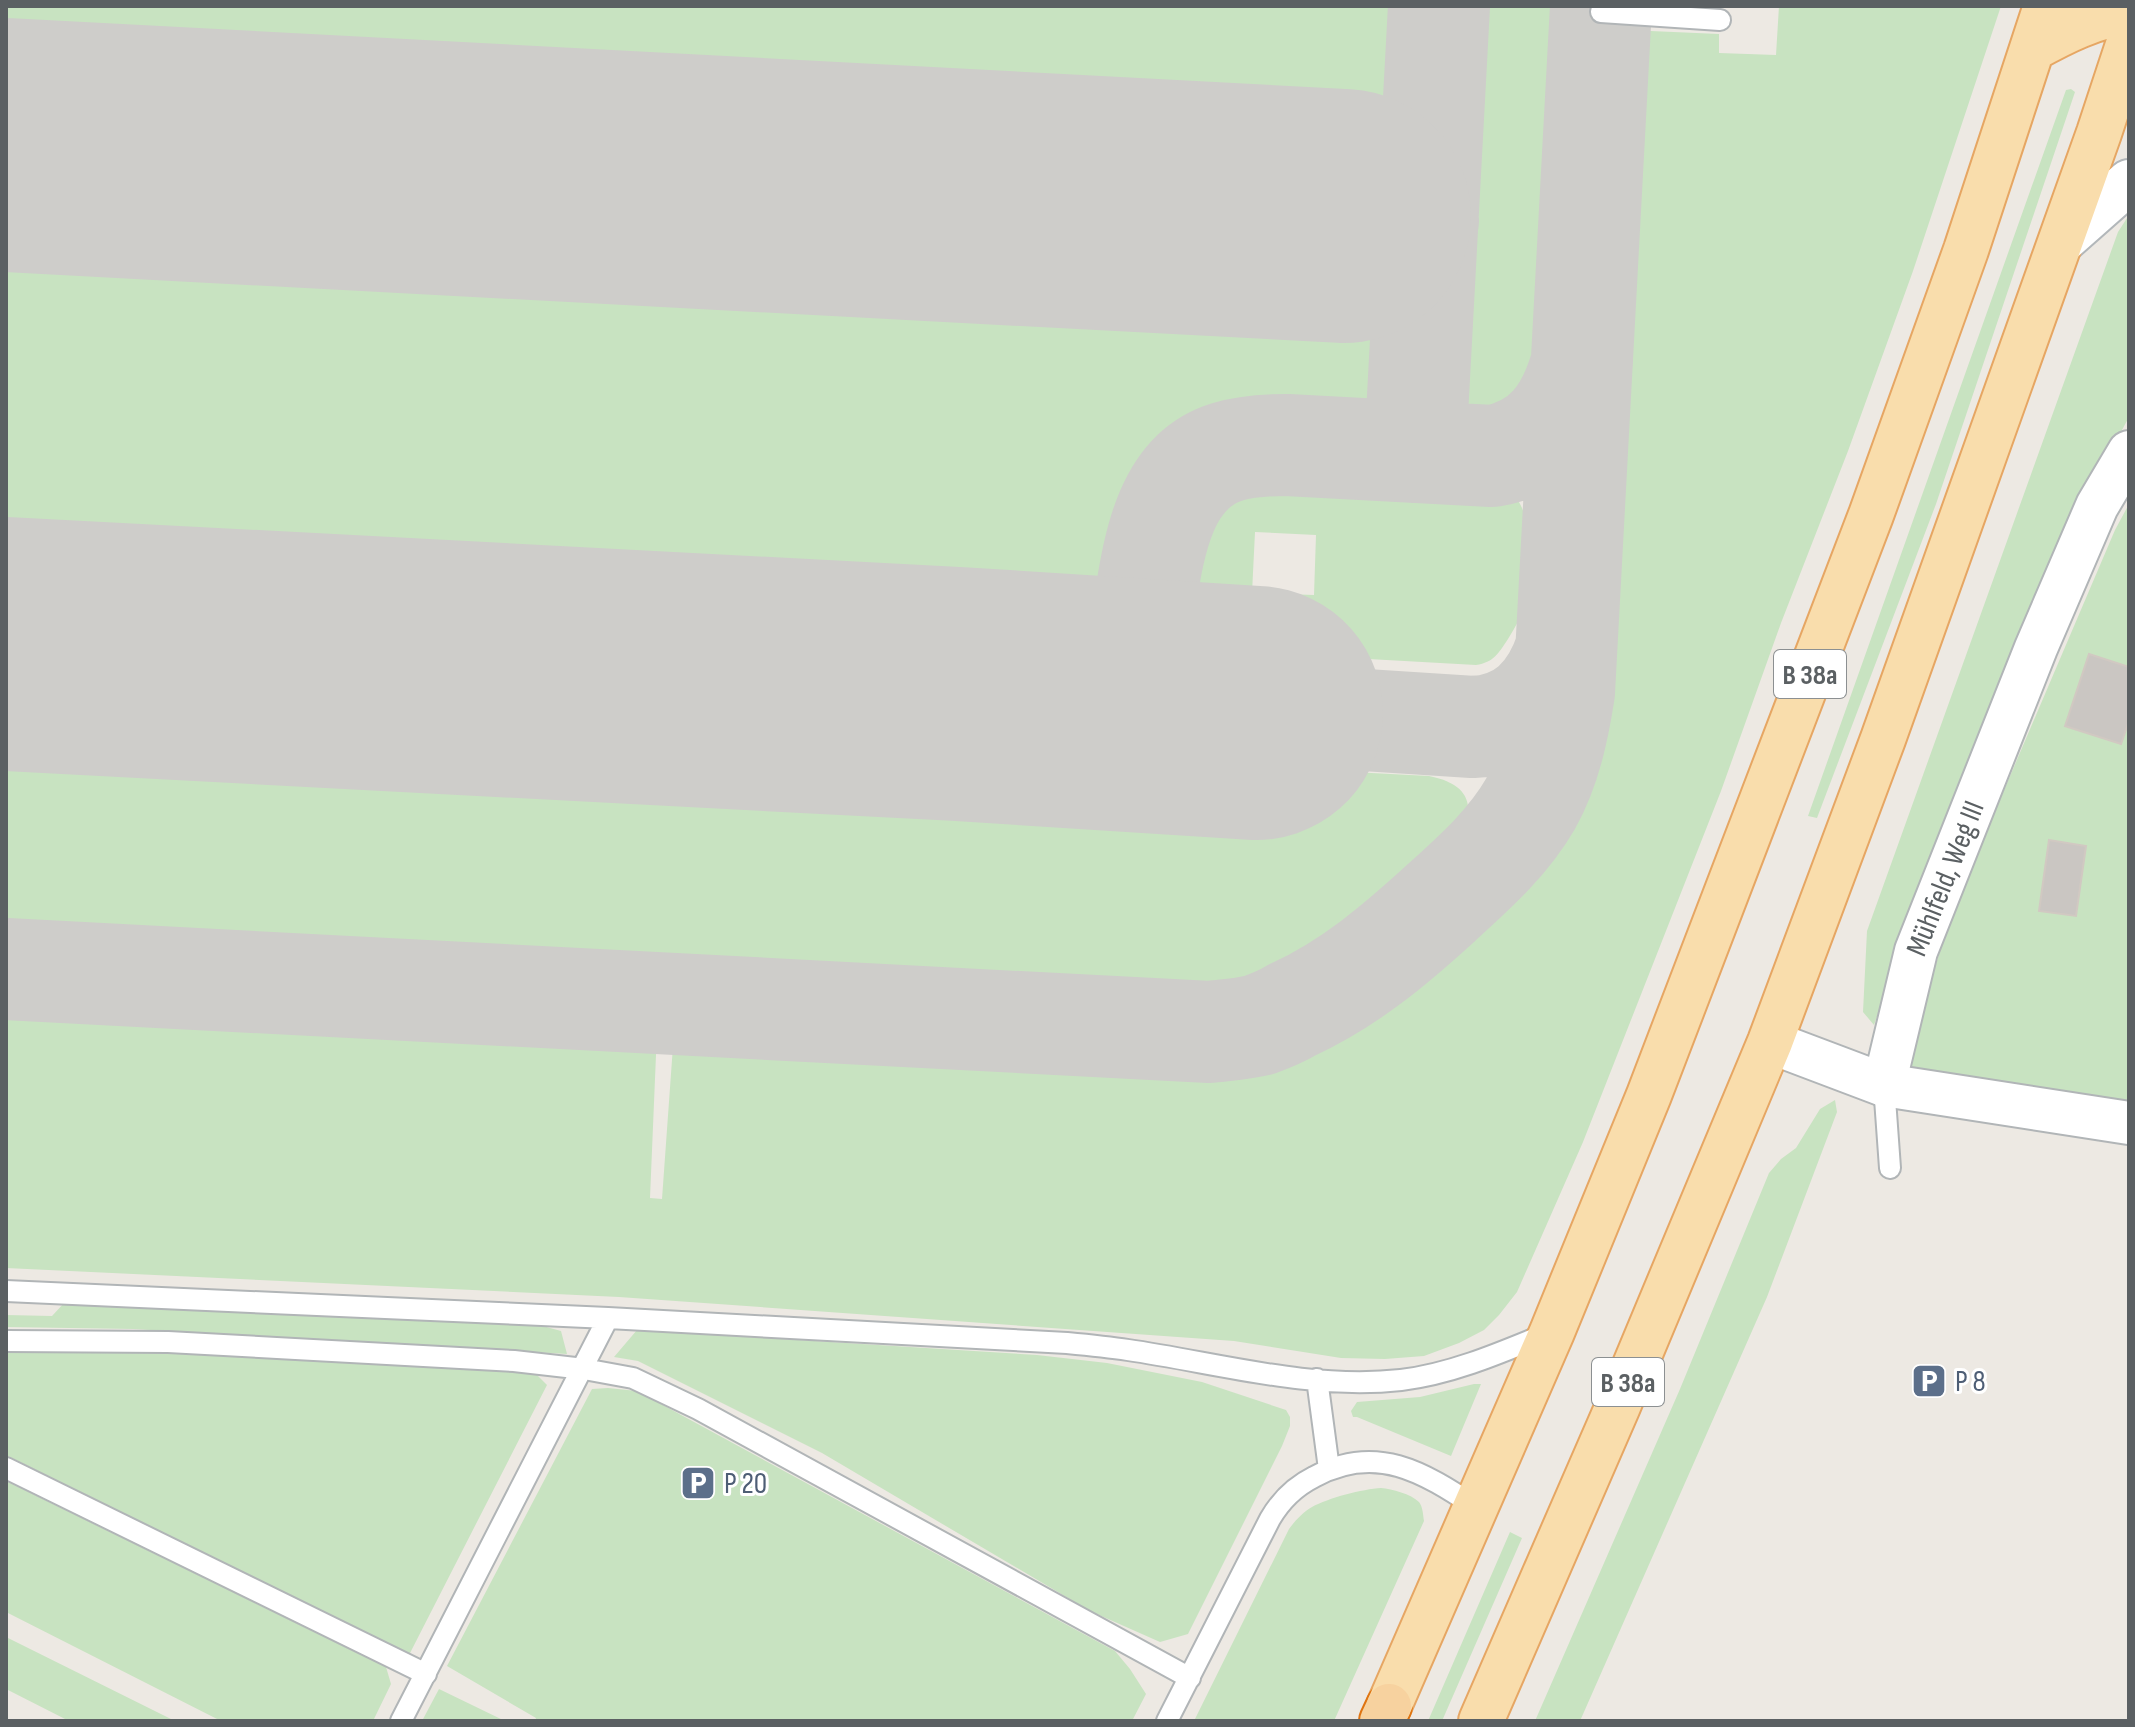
<svg xmlns="http://www.w3.org/2000/svg" width="2135" height="1727" viewBox="0 0 2135 1727" font-family="'Sofia Sans Condensed',sans-serif">
	<rect width="100%" height="100%" fill="#ede9e3"/>
	<path fill="#c8e3c1" fill-rule="evenodd" d="M6 6H1575L1560 276 1536 377 1531 389 1523 398 1510 404 1490 409 1446 426 1280 414 1240 416 1214 422 1185 436 1146 474 1121 526 1117 559 1101 609 1092 624 1079 631 6 574Z
		M1779 6H2001L1913 271 1848 451 1781 623 1721 791 1583 1142 1517 1292 1499 1315 1484 1330 1459 1343 1424 1356 1385 1359 1341 1358 1234 1341 619 1297 6 1268V998L657 1031 650 1198 662 1199 674 1032 1179 1058 1241 1060 1272 1052 1308 1035 1382 991 1419 961 1535 854 1554 830 1578 778 1587 743 1628 30 1719 34V53L1776 55Z
		M2071 89 2075 92 1936 504 1817 818 1808 816 2066 90Z
		M2129 215V417L2080 508 1903 942 1874 1025 1863 1012 1867 931 2118 232Z
		M1275 472 1491 485C1496 487 1504 488 1508 490 1517 495 1522 507 1525 516 1542 564 1534 597 1508 639 1498 654 1494 662 1476 665L1260 653V644L1181 639C1186 564 1174 476 1275 472ZM1255 532 1316 535 1314 595 1252 593Z
		M2129 504V1101L1909 1075 1927 992 1955 905 2115 530Z
		M6 712 1252 778 1253 767 1429 776C1485 787 1472 824 1446 860L1344 948 1298 973 1264 988 1223 1002 6 940Z
		M1835 1100 1837 1112 1767 1297 1580 1721H1535L1680 1389 1769 1173 1781 1159 1796 1148 1820 1109Z
		M65 1302 196 1310 539 1325 561 1331 567 1354 133 1329 6 1327V1315L52 1316Z
		M637 1330 1037 1355 1107 1363 1202 1382 1286 1410 1290 1417V1426L1282 1446 1188 1634 1160 1642 1090 1611 822 1453 638 1361 614 1357Z
		M6 1350 225 1354 531 1369 547 1385 409 1655 6 1455Z
		M1474 1384H1481L1451 1456 1357 1417H1353L1351 1411 1357 1402 1420 1397Z
		M608 1388 637 1391 1115 1651 1130 1669 1146 1694 1132 1721H535L536 1718 447 1666 592 1389Z
		M6 1481 386 1667 391 1684 373 1721H221L6 1612Z
		M1381 1488C1392 1489 1411 1494 1419 1502 1423 1507 1423 1515 1424 1521L1334 1721H1194L1289 1529C1295 1521 1303 1512 1312 1507 1328 1498 1363 1489 1381 1488Z
		M1510 1532 1522 1538 1442 1721H1428Z
		M6 1637 175 1721H69L6 1689Z
		M439 1689 505 1721H422Z"/>
	<g fill="none" stroke-linecap="round" stroke-linejoin="round">
		<path stroke="#cecdca" stroke-width="102" d="M1344 216 1428 220
			M1415 452 1439 6
			M1056 701C1072 697 1097 697 1110 689 1128 678 1136 650 1140 630 1152 570 1155 474 1227 452 1247 446 1267 445 1287 445L1492 456C1545 447 1569 410 1582 362
			M1256 713 1473 727C1522 725 1551 695 1566 650
			M6 969 1210 1032C1226 1030 1243 1029 1259 1025 1270 1021 1282 1016 1292 1010 1349 984 1395 945 1441 903 1474 873 1508 843 1531 803 1550 769 1558 730 1564 692L1601 6"/>
		<path stroke="#cecdca" stroke-width="254" d="M6 145 1344 216
			M6 644 958 694 1256 713"/>
	</g>
	<path fill="#cac6c2" stroke="#d1c9c2" stroke-width="2" d="M2089 654 2129 667V721L2121 744 2065 726Z
		M2049 840 2086 846 2076 916 2039 911Z"/>
	<g fill="none" stroke-linecap="round" stroke-linejoin="round">
		<g stroke="#b1b5b7" stroke-width="24">
			<path id="service" d="M1601 12 1720 20
				M1884 1085 1890 1168
				M6 1291 608 1318 1067 1343C1088 1345 1108 1347 1128 1350 1218 1363 1309 1390 1401 1380 1451 1374 1500 1353 1546 1334
				M6 1341 168 1342 514 1361 584 1369 633 1378 698 1409 1190 1678
				M1317 1379 1329 1469
				M6 1468 426 1674
				M401 1721 608 1318
				M1167 1721 1270 1519C1281 1500 1294 1487 1314 1477 1376 1443 1423 1472 1476 1507"/>
		</g>
		<g stroke="#b1b5b7" stroke-width="46">
			<g id="minor">
				<path d="M1770 1042 1884 1085 2129 1123"/>
				<path id="s1" d="M1884 1085 1916 951 2036 648 2097 506 2129 452"/>
			</g>
		</g>
		<g stroke="#b2b7ba" stroke-width="48">
			<path id="secondary" d="M2061 242 2129 182"/>
		</g>
		<g stroke="#e6a663" stroke-width="48">
			<path id="primary" d="M2032 49C2063 32 2094 16 2129 12
				M1389 1706 1552 1332 1649 1095 1871 515 1966 250 2046 6
				M1481 1721 1618 1406 1770 1042 1883 739 2099 133 2129 42"/>
		</g>
		<g stroke="#df7411" stroke-width="48">
			<path id="trunk" d="M1382 1721 1389 1706"/>
		</g>
		<use href="#service" stroke="#fff" stroke-width="20"/>
		<use href="#minor" stroke="#fff" stroke-width="42"/>
		<use href="#secondary" stroke="#fff" stroke-width="44"/>
		<use href="#primary" stroke="#f9ddac" stroke-width="44"/>
		<use href="#trunk" stroke="#f7d29f" stroke-width="44"/>
	</g>
	<defs>
		<g id="parking-square" transform="scale(1.8)"><rect x="-9" y="-9" width="18" height="18" rx="4" fill="#5c6f8a" stroke="#fff"/><path d="M-3.5-5.5H1a3.5 3.5 0 0 1 0 7H-1V5.5H-3.5ZM-1-3.4V-.6H.8a1.4 1.4 0 0 0 0-2.8Z" fill="#fff"/></g>
	</defs>
	<g fill-rule="evenodd">
		<use href="#parking-square" x="1929" y="1381"/>
		<use href="#parking-square" x="698" y="1483"/>
	</g>
	<g text-anchor="middle" stroke-width="6" stroke-linejoin="round" paint-order="stroke">
		<g fill="#fff" stroke="#8c9092" stroke-width="2">
			<rect x="1774" y="650" width="72" height="48" rx="6"/>
			<rect x="1592" y="1358" width="72" height="48" rx="6"/>
		</g>
		<g font-size="28" font-weight="bold" fill="#5b6063">
			<text x="1810" y="684">B 38a</text>
			<text x="1628" y="1392">B 38a</text>
		</g>
		<g font-size="30" fill="#5b6063" stroke="#fff">
			<text dy="10" stroke="none"><textPath href="#s1" startOffset="216">Mühlfeld, Weg III</textPath></text>
		</g>
		<g font-size="30" fill="#4e5e75" stroke="#fff" text-anchor="start">
			<text x="1955" y="1391">P 8</text>
			<text x="724" y="1493">P 20</text>
		</g>
	</g>
	<rect width="2135" height="1727" fill="none" stroke="#5b6063" stroke-width="16"/>
</svg>
